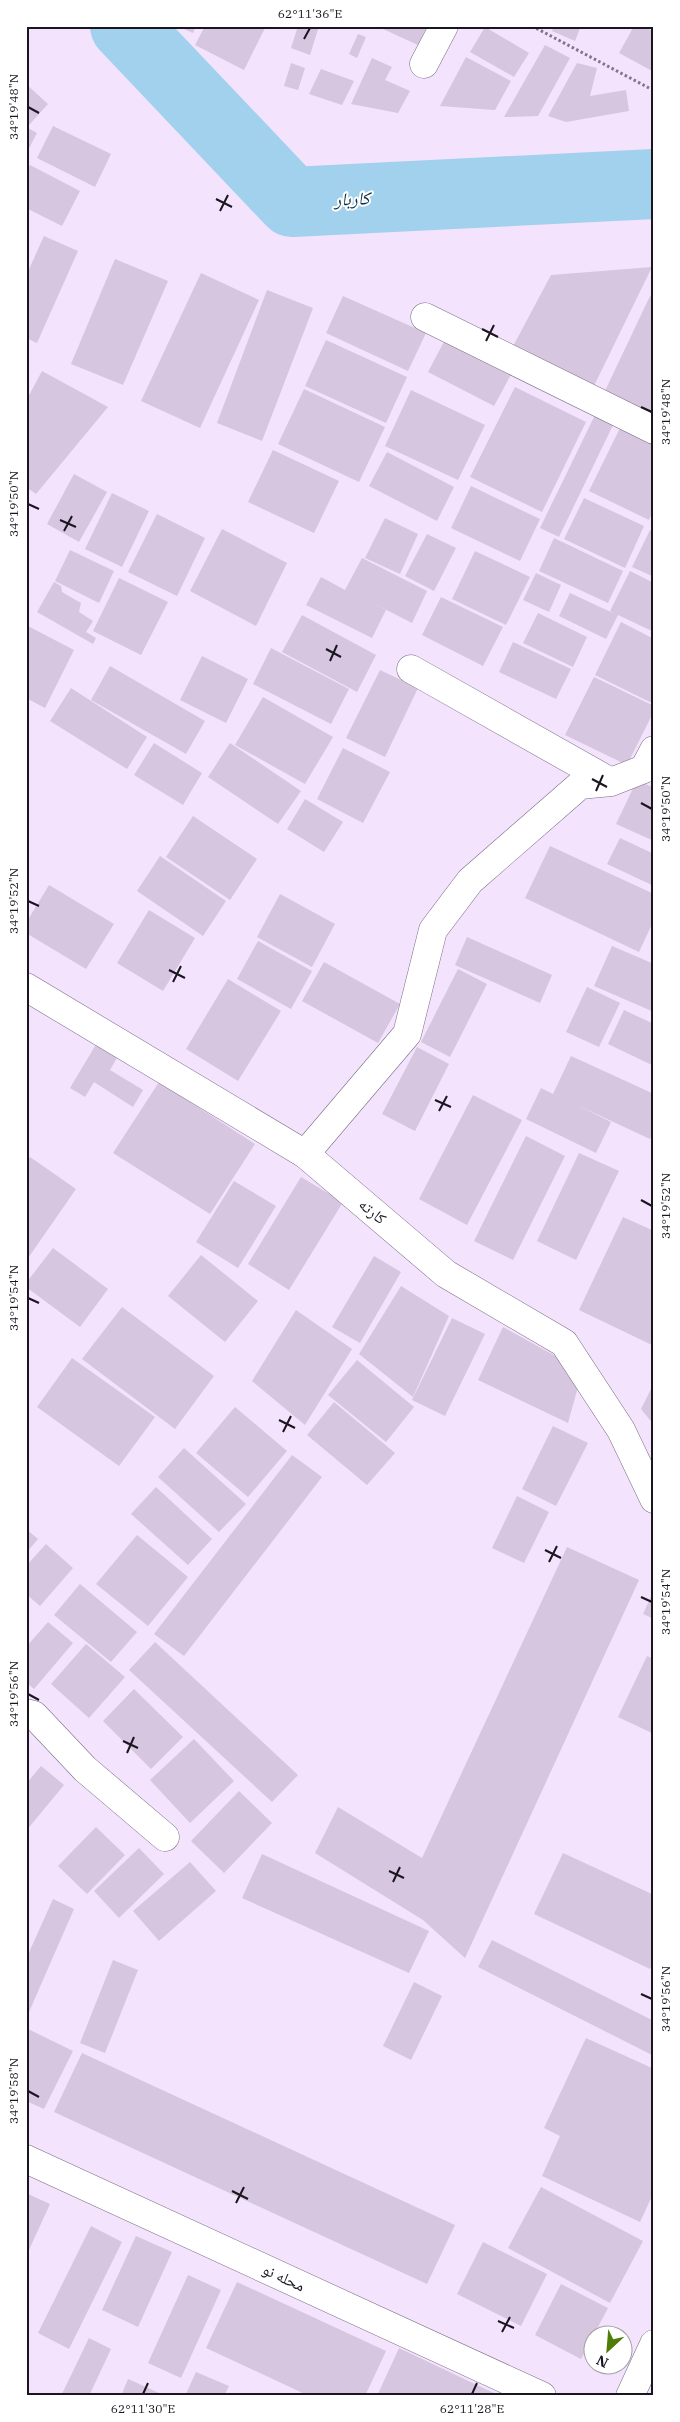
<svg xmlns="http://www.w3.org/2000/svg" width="680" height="2422" viewBox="0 0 680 2422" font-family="'IBM Plex Serif','Noto Naskh Arabic',serif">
	<rect width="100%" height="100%" fill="#f3e3fd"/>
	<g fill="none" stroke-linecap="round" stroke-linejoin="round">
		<path stroke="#a1d1ed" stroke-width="70" d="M125 26 292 202 654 184"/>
	</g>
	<path fill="#d6c6e0" d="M177 26H196L193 33Z
		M205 26 218 28 266 26 244 70 195 45Z
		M298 26H319L310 55 291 48Z
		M385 26H427L418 45 383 29Z
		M554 26H581L575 41 552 31Z
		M634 26H643L654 32V72L619 53Z
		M485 27 529 53 514 77 470 52Z
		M358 34 366 37 357 58 349 54Z
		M545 45 570 58 538 116 504 117Z
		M466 57 511 81 495 110 440 106Z
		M372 58 392 67 385 80 410 91 398 113 351 104Z
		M291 63 305 68 298 90 284 86Z
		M577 63 597 68 590 96 626 90 629 111 566 122 548 116Z
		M321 69 354 81 342 105 309 94Z
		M26 84 48 104 29 125 26 122Z
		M53 126 111 154 95 187 37 158Z
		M26 127 37 133 26 154Z
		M30 165 80 191 62 226 26 208V173Z
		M44 236 78 251 37 343 26 338V276Z
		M115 259 168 281 123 385 71 364Z
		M652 267 592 390 511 350 551 275Z
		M201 273 259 300 200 428 141 401Z
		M267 290 313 308 262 441 217 423Z
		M343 296 426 333 408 371 326 333Z
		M650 296 654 298V416L604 393Z
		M448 334 514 369 494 406 428 372Z
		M326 340 407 377 386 423 305 386Z
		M42 371 108 407 36 494 26 487V401Z
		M515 387 586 422 542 512 470 477Z
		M304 389 385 427 359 482 278 444Z
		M411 390 485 425 458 480 385 446Z
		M595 415 614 423 559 537 540 528Z
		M620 428 654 444V509L649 520 589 491Z
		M273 450 339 481 314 533 248 502Z
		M387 452 454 487 437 521 369 486Z
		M74 474 107 492 79 542 47 524Z
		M471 486 540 519 520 561 451 528Z
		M112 493 149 511 122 567 85 549Z
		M584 498 644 526 625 568 564 539Z
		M157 514 205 538 177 596 128 572Z
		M385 518 418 534 400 574 365 558Z
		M222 529 287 563 256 626 190 591Z
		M650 530 654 532V577L632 567Z
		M427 534 456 548 434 591 405 576Z
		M554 538 623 571 608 603 539 571Z
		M70 550 114 571 99 603 55 581Z
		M475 551 530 577 506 625 452 599Z
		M362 558 427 591 412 623 367 600 386 610 372 638 306 605 321 577 345 590Z
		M630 571 654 583V632L618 615 606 639 559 616 570 593 615 614 610 611Z
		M536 573 561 585 549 612 523 600Z
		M119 578 168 602 141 655 93 631Z
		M54 582 61 586 62 592 81 603 79 612 93 621 86 632 96 638 93 644 37 612Z
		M441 597 503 627 483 666 422 635Z
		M538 613 587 637 573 667 523 643Z
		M302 615 376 655 357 692 282 652Z
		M621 622 654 639V704L595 675Z
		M26 625 74 650 45 708 26 698Z
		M513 642 571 669 556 699 499 672Z
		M271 648 349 689 331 724 253 684Z
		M202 656 248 679 226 723 180 700Z
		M110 666 205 721 186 754 91 700Z
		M380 670 418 688 385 757 346 738Z
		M594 677 654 706V711L627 765 565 735Z
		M71 688 147 737 127 769 50 721Z
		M263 697 333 737 305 784 235 745Z
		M154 743 202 773 183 805 134 775Z
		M230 743 301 791 278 824 208 777Z
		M343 748 390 772 363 823 317 799Z
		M637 780 654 788V841L616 824Z
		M305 799 343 822 324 852 287 829Z
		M193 816 257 859 230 900 166 857Z
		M620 838 654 854V886L607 864Z
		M550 846 654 894V920L639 952 525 898Z
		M160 856 226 901 203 936 137 891Z
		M49 885 114 924 86 969 26 933V923Z
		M280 894 335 924 312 967 257 937Z
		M149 910 195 938 163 991 117 963Z
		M467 937 552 975 540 1003 455 965Z
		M258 941 312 971 291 1009 237 979Z
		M612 946 654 964V1012L594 986Z
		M324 962 400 1004 378 1043 302 1001Z
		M458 969 487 984 450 1057 421 1042Z
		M228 979 281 1011 238 1081 186 1049Z
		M587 987 620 1003 599 1047 566 1032Z
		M624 1010 654 1024V1066L608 1044Z
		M101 1036 122 1049 110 1070 143 1090 133 1107 94 1082 85 1097 70 1088Z
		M417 1047 449 1064 415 1131 382 1114Z
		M571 1056 654 1094V1131L650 1139 577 1105 611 1122 596 1153 526 1119 541 1088 553 1094Z
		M159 1082 255 1144 210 1214 113 1153Z
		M473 1095 522 1120 467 1225 419 1199Z
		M526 1136 565 1156 513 1260 474 1241Z
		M579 1153 619 1171 576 1260 537 1241Z
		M30 1157 76 1189 26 1261V1163Z
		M301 1177 343 1202 289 1290 248 1264Z
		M234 1181 276 1206 238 1268 196 1242Z
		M623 1217 654 1231V1346L579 1310Z
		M53 1248 108 1289 80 1327 26 1287V1283Z
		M201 1255 258 1301 225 1342 168 1296Z
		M374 1256 401 1272 360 1343 332 1327Z
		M401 1286 449 1316 413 1397 359 1354Z
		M122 1307 214 1376 175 1429 82 1359Z
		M296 1310 352 1349 305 1425 252 1381Z
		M452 1318 485 1334 445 1416 412 1400Z
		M503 1327 570 1364 579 1383 568 1423 478 1380Z
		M72 1358 155 1417 119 1466 37 1407Z
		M357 1360 414 1407 386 1442 328 1395Z
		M654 1383V1425L641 1409Z
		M334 1402 395 1453 367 1485 307 1435Z
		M235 1407 287 1451 248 1497 196 1453Z
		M553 1426 588 1443 556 1506 522 1489Z
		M184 1448 246 1504 219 1532 158 1477Z
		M292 1455 322 1477 184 1656 154 1634Z
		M156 1487 212 1539 188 1565 131 1514Z
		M517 1496 549 1512 524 1563 492 1548Z
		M26 1529 38 1539 26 1553Z
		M137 1535 188 1577 148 1626 96 1584Z
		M46 1544 73 1568 40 1606 26 1594V1566Z
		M567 1547 639 1580 465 1958 423 1920 315 1853 338 1807 422 1858Z
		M80 1584 137 1632 111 1662 54 1615Z
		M654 1590V1619L643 1614Z
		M48 1622 73 1643 34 1689 26 1682V1647Z
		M155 1642 298 1775 272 1802 129 1670Z
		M86 1644 125 1677 89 1718 51 1684Z
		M647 1656 654 1659V1734L618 1717Z
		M134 1689 183 1737 151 1769 103 1721Z
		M194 1739 234 1781 190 1823 150 1780Z
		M41 1766 64 1785 26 1831V1784Z
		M239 1791 272 1823 224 1873 191 1841Z
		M96 1827 125 1855 87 1894 58 1866Z
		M139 1848 164 1874 119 1918 94 1891Z
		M563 1853 654 1895V1962L650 1969 534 1914Z
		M262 1854 429 1931 409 1973 242 1898Z
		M190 1862 216 1891 159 1941 133 1911Z
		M53 1899 74 1909 29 2012 26 2010V1959Z
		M492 1940 654 2021V2056L478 1967Z
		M113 1960 138 1970 105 2053 80 2043Z
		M414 1982 442 1996 411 2060 383 2046Z
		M26 2028 73 2051 44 2109 26 2101Z
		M586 2038 654 2069V2192L640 2222 542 2176 560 2136 544 2128Z
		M82 2053 455 2225 427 2284 54 2112Z
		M541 2187 643 2241 610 2303 508 2248Z
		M26 2193 50 2204 28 2252H26Z
		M91 2226 122 2242 69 2349 38 2333Z
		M136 2236 172 2252 138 2327 102 2310Z
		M483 2242 547 2274 521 2326 457 2294Z
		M188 2275 221 2290 181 2378 148 2363Z
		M237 2282 386 2351 365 2396H309L206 2348Z
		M561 2284 608 2308 581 2359 535 2335Z
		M89 2338 111 2349 89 2396H61Z
		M399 2348 500 2396H377Z
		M196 2372 229 2386 224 2396H185Z
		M128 2379 166 2396H121Z"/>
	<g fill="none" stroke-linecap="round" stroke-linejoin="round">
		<g stroke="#796b82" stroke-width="29">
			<path id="minor" d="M424 64 444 26
				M425 317 654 430
				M411 669 611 782
				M305 1154 407 1034 433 930 470 881 580 785 611 782 644 769 654 750
				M26 1713 34 1715 85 1769 165 1837"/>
		</g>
		<g stroke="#796b82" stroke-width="29">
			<path id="tertiary" d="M26 987 305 1154 446 1274 564 1343 621 1430 654 1499
				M26 2159 542 2396"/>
		</g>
		<g stroke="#796b82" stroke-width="29">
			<path id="secondary" d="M630 2396 654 2344"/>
		</g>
		<path stroke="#817688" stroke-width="3" stroke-dasharray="2.5 2.5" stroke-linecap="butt" d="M532 26 649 88"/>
		<use href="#minor" stroke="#fff" stroke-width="28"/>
		<use href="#tertiary" stroke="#fff" stroke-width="28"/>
		<use href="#secondary" stroke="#fff" stroke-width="28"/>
	</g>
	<path fill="none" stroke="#1a151e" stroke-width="2" d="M304 39 310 28M28 107 39 113M216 199 232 207M220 211 228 195M482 329 498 337M486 341 494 325M641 407 652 412M28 504 39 509M60 520 76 527M64 531 72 516M326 649 341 657M330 661 337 645M592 779 607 787M596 791 603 775M641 803 652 809M28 901 39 906M169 970 185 978M173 982 181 966M435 1100 451 1107M439 1111 447 1096M641 1200 652 1206M28 1298 39 1303M279 1420 295 1428M283 1432 291 1416M545 1550 561 1558M549 1562 557 1546M641 1597 652 1602M28 1694 39 1700M123 1741 138 1748M127 1753 134 1737M389 1871 404 1878M393 1882 400 1867M641 1994 652 1999M28 2091 39 2097M232 2191 248 2199M236 2203 244 2187M498 2321 514 2328M502 2332 510 2317M143 2394 148 2383M472 2394 477 2383"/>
	<g text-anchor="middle" stroke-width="4" stroke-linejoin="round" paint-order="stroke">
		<g font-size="16" fill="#1a151e" stroke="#fff">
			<text transform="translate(373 1211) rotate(40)" y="6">کارته</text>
			<text transform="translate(284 2277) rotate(25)" y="6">محله نو</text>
		</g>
		<g font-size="18" font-style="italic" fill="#052f42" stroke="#fff">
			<text transform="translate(352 199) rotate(-3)" y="6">کاربار</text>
		</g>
	</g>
	<rect width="680" height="2422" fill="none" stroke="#ffffff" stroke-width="55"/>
	<g transform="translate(608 2350) rotate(206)"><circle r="24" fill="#ffffff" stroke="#a3a1a5"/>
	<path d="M0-4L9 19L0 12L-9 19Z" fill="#4f7e08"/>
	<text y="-8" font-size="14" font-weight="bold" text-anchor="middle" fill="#1a151e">N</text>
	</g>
	<rect x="28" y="28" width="624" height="2366" fill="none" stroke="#1a151e" stroke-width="2"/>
	<g font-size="12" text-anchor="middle" fill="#1a151e">
		<text x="310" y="18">62°11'36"E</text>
		<text transform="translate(14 107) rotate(-90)" y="4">34°19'48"N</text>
		<text transform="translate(666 412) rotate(-90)" y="4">34°19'48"N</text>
		<text transform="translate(14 504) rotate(-90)" y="4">34°19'50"N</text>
		<text transform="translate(666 809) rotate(-90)" y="4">34°19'50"N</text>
		<text transform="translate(14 901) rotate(-90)" y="4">34°19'52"N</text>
		<text transform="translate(666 1206) rotate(-90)" y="4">34°19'52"N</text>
		<text transform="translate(14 1298) rotate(-90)" y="4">34°19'54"N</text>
		<text transform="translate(666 1602) rotate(-90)" y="4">34°19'54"N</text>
		<text transform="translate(14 1694) rotate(-90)" y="4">34°19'56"N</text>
		<text transform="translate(666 1999) rotate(-90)" y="4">34°19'56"N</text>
		<text transform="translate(14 2091) rotate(-90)" y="4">34°19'58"N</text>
		<text x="143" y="2413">62°11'30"E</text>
		<text x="472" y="2413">62°11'28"E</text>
	</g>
</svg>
